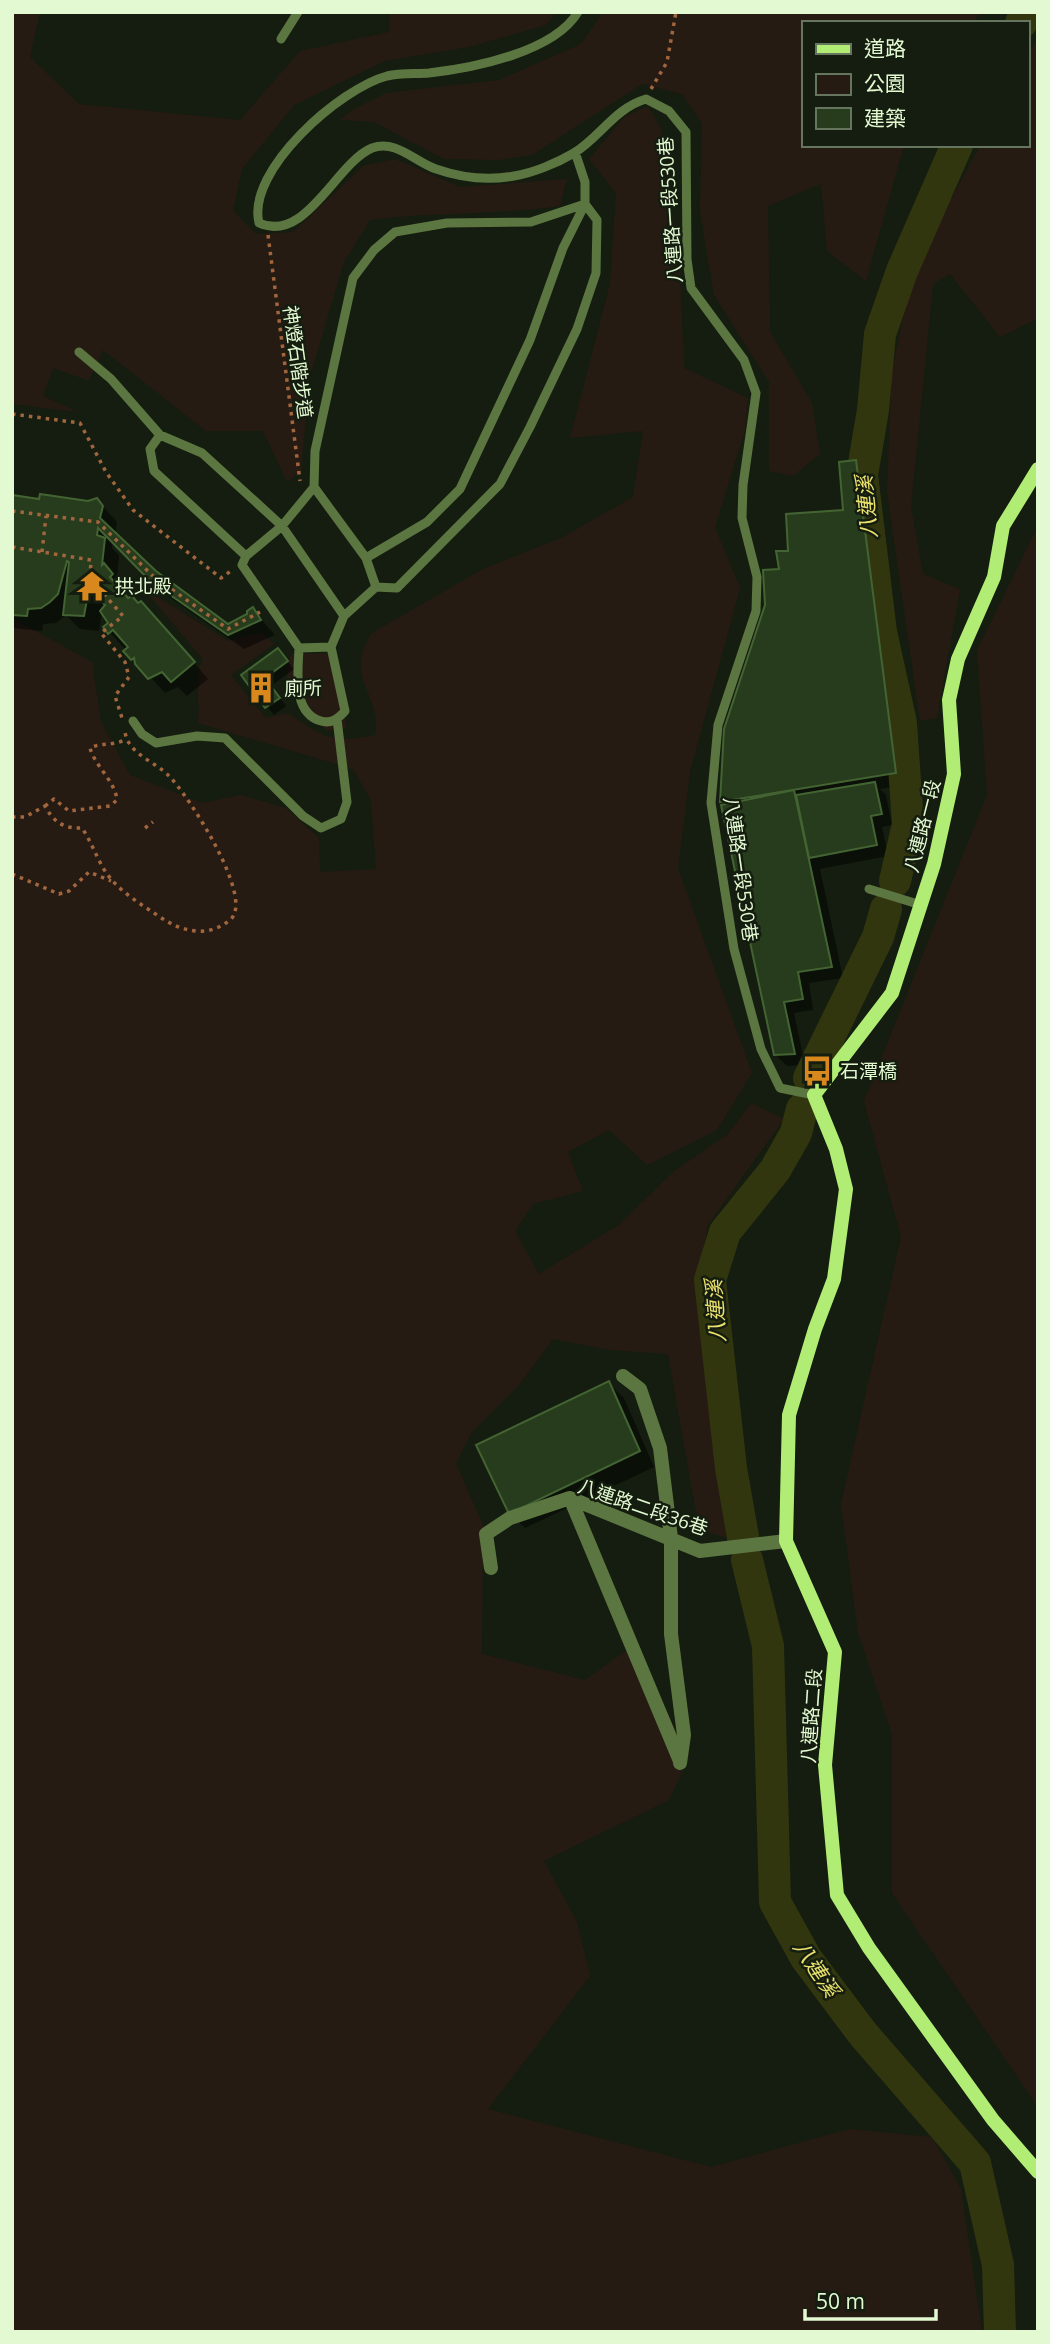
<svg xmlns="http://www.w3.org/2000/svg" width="1050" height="2344" viewBox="0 0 1050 2344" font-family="'Open Sans','Noto Sans TC',sans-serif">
	<rect width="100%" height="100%" fill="#141d0f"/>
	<path fill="#261b13" d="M12 12H40L30 57 79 104 240 120 300 51 389 32 390 12H556L546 25 469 47 385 61 294 105 242 169 233 210 256 234 293 232 363 166 395 159 460 187 567 179 560 206C497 215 434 212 370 220L344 262 310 376 301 471 287 482 263 431H206L103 350 89 381 53 368 43 396 78 412 12 404Z
		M603 12H980L974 23H803V145H904L866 281 827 251 821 184 768 206 770 332 812 403 820 454 793 476 769 471V382L714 295 700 211 702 123 682 94 642 84 532 155 498 160 444 159 374 122 340 120 352 110 386 93 499 80 581 44Z
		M1038 37V318L1000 337 950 274 933 284 911 507 923 574 960 589 937 718 920 721 887 491 892 370 913 271 980 145H1027V57Z
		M648 106 661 128 679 253 684 368 748 398 745 430 715 527 740 588 690 772 678 868 752 1073 717 1130 647 1165 609 1130 568 1152 583 1191 533 1204 515 1231 539 1274 620 1224 673 1172 728 1134 751 1103 784 1119 708 1225 696 1290 730 1539 699 1529 668 1354 610 1350 553 1339 520 1384 471 1433 456 1463 483 1525 482 1654 585 1680 635 1644 689 1757 669 1800 544 1861 577 1922 590 1976 488 2109 711 2167 849 2129 932 2137 961 2189 982 2332H12V618L92 662 101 722 130 775 202 803 241 795 286 808 319 838 320 872 376 869 371 800 353 769 198 723C201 701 193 677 203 659L142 587 228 641 261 632 274 644 231 675 266 718 288 713C323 737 332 744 375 735 383 695 342 677 372 633L483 569 561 538 633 497 643 431 570 438 610 284 616 193 589 159 624 117Z
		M1038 526V2107L892 1893V1734L858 1632 841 1504 901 1237 864 1101 987 795 977 650Z
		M336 653 334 668 347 728 328 731C302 710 278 691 291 654Z"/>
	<path fill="#0007" d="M855 462 866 473 907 785 880 789 886 795 892 825 882 827 888 856 820 869 843 978 809 983 813 1010 794 1013 805 1065 787 1066 775 1054 727 806 722 801 781 571 790 553 845 512Z
		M12 497 88 503 97 500 117 522 115 534 155 572 228 626 249 615 252 609 275 635 244 649 168 596 113 541 112 548 119 555 117 578 127 590 124 593 138 605 141 603 156 618 208 679 187 696 178 687 165 693 105 627 111 623 102 612 99 631 80 629 66 615 56 623 43 624 42 631 12 628Z
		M278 650 294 669 271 686 286 706 274 715 243 676Z
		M608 1383 624 1398 654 1467 525 1528 510 1513Z"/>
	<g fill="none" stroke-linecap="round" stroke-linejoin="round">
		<path stroke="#32360f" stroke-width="32" d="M1021 23 1027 12
			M895 881 908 824 901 723 881 632 862 475 873 410 880 334 902 271 957 145
			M809 1078 878 937 886 909
			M743 1537 731 1468 710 1280 725 1232 775 1170 796 1133 802 1109
			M747 1560 768 1646 775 1902 806 1958 863 2034 975 2163 998 2265 1000 2332"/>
	</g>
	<path fill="#273c1d" stroke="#436432" stroke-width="2" d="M856 460 896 773 720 802 724 729 765 605 763 570 779 569 776 551H788L786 514 843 510 839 462Z
		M40 494 88 501 97 498 103 506 100 518 156 571 228 624 247 614V611L253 607 261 620 228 635 150 581 98 528 97 535 105 538 102 565 104 563 113 574 110 577 128 598 132 596 138 603 141 601 195 662 171 682 162 672 148 679 135 664 134 658 131 660 123 651 128 647 113 630 108 634 103 627 108 623 100 611 105 605 93 592 88 594 84 616 63 615 69 562 67 561 58 594 50 602 41 608 28 609 27 616 12 615V495L39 499Z
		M278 648 288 661 265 678 280 698 265 708 241 675Z
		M875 782 882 814 871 816 877 845 809 858 796 795Z
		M794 790 832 967 798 972 803 999 784 1002 795 1054 774 1055 721 805Z
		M609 1381 640 1451 509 1514 476 1445Z"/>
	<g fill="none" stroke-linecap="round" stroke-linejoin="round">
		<path stroke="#a1663d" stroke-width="3.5" stroke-dasharray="3.5 5" stroke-linecap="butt" d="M651 89 667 62 676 12
			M268 235 300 481
			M12 414 80 423 106 472 133 510 221 578 231 571
			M12 511 98 522 154 577 228 629 260 612
			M12 547 91 560 90 578 123 616 101 633 125 662 129 677 115 696 122 718
			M42 552 46 516
			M45 806 54 799 69 811 110 806 117 800C115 781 95 766 90 748 102 742 115 746 126 739
			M12 817H25L45 806C53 821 63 829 82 828 90 840 95 853 102 866 114 888 136 901 157 915 170 924 180 929 196 931 209 932 220 928 230 920 256 899 188 795 169 776 156 762 128 754 125 732
			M145 828 153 822
			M12 874 59 894 69 891 89 872 111 881"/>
		<path stroke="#5b7640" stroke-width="9" d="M578 12C554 52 474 68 429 73 416 74 400 73 387 76 341 88 246 170 259 223 306 244 336 163 372 148 396 139 415 162 436 169 462 178 487 181 514 176 533 173 557 163 574 153 600 137 615 108 646 99L669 111 686 132 687 259 691 288 744 360 756 393 743 485 742 518 757 577 756 611 718 725 711 803 734 949 761 1049 780 1088 814 1095
			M281 39 298 12
			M79 352 111 379 160 435
			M314 487 282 526 344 616 376 587
			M246 556 154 471 150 449 160 435 202 453 282 526 246 556 242 565 299 648 331 647 344 616
			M366 558 427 522 460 489 530 340 563 248 585 204 597 220 596 273 577 329 530 427 500 484 397 588 376 587 366 558 314 487 315 451 353 278 374 250 395 232 447 223 531 222 585 204V182L575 152
			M299 648C298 673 292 713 321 721 331 724 338 719 345 711L331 647
			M133 721 142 734 156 743 197 736 225 738 303 816 321 828 341 819 347 802 337 719
			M869 889 921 905"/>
		<path stroke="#5b7640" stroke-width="14" d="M623 1376 640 1389 660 1448 671 1538V1634L684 1735 680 1763
			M570 1498 680 1761
			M491 1568 486 1534 510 1518 570 1498 700 1551 786 1541"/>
		<path stroke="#b1ec75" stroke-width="14" d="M1038 469 1003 526 994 577 958 659 949 700 954 774 934 864 892 993 814 1095 836 1149 846 1189 834 1279 815 1329 789 1415 786 1541 835 1652 825 1765 837 1895 869 1948 993 2120 1038 2172"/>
	</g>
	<defs>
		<g id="temple-bare" transform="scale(2.415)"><path d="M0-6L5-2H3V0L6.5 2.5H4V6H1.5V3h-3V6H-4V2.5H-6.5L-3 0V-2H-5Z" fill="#d8881d" stroke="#141d0f" stroke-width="2.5" paint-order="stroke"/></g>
		<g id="building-bare" transform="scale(2.415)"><path d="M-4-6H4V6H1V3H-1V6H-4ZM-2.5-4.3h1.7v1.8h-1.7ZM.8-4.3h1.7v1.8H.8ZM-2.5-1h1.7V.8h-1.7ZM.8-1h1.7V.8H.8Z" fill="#d8881d" stroke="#141d0f" stroke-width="2.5" paint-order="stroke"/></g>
		<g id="bus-bare" transform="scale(2.415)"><path d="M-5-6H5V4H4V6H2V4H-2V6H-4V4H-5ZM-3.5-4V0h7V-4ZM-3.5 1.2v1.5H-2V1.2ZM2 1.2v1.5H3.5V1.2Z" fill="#d8881d" stroke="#141d0f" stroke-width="2.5" paint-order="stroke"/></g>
	</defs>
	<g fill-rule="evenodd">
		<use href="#temple-bare" x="92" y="586"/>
		<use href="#building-bare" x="261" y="688"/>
		<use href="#bus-bare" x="817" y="1071"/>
	</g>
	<g text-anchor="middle" stroke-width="5" stroke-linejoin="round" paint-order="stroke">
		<g font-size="19" fill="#e2f9d1" stroke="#141d0f">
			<text transform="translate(670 210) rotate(-94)" y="7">八連路一段530巷</text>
			<text transform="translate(298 362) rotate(82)" y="7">神燈石階步道</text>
			<text transform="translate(922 826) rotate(-76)" y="7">八連路一段</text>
			<text transform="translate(741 869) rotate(82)" y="7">八連路一段530巷</text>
			<text transform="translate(643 1507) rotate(19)" y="7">八連路二段36巷</text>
			<text transform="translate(811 1716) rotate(-86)" y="7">八連路二段</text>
		</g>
		<g font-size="19" fill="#e2f9d1" stroke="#141d0f" text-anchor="start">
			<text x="115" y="593">拱北殿</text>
			<text x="284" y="695">廁所</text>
			<text x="840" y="1078">石潭橋</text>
		</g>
		<g font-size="21" font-style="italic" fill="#ebe26d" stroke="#141d0f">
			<text transform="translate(867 507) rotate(-95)" y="7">八連溪</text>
			<text transform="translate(716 1311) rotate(-94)" y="7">八連溪</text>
			<text transform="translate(816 1969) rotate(56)" y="7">八連溪</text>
		</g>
	</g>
	<rect width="1050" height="2344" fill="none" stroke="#e2f9d1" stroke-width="28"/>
	<rect x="802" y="21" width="228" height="126" fill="#141d0f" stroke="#66755d" stroke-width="2"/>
	<rect x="816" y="44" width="35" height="10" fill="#b1ec75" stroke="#66755d" stroke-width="2"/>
	<text x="864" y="56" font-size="21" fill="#e2f9d1">道路</text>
	<rect x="816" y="74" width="35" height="21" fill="#261b13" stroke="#66755d" stroke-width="2"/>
	<text x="864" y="91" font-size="21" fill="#e2f9d1">公園</text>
	<rect x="816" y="108" width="35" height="21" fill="#273c1d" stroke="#66755d" stroke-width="2"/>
	<text x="864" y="126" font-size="21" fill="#e2f9d1">建築</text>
	<path d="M805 2309v10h131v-10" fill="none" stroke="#e2f9d1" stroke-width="3.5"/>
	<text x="816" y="2309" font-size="21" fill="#e2f9d1" stroke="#141d0f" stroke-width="5" paint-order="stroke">50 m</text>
</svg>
